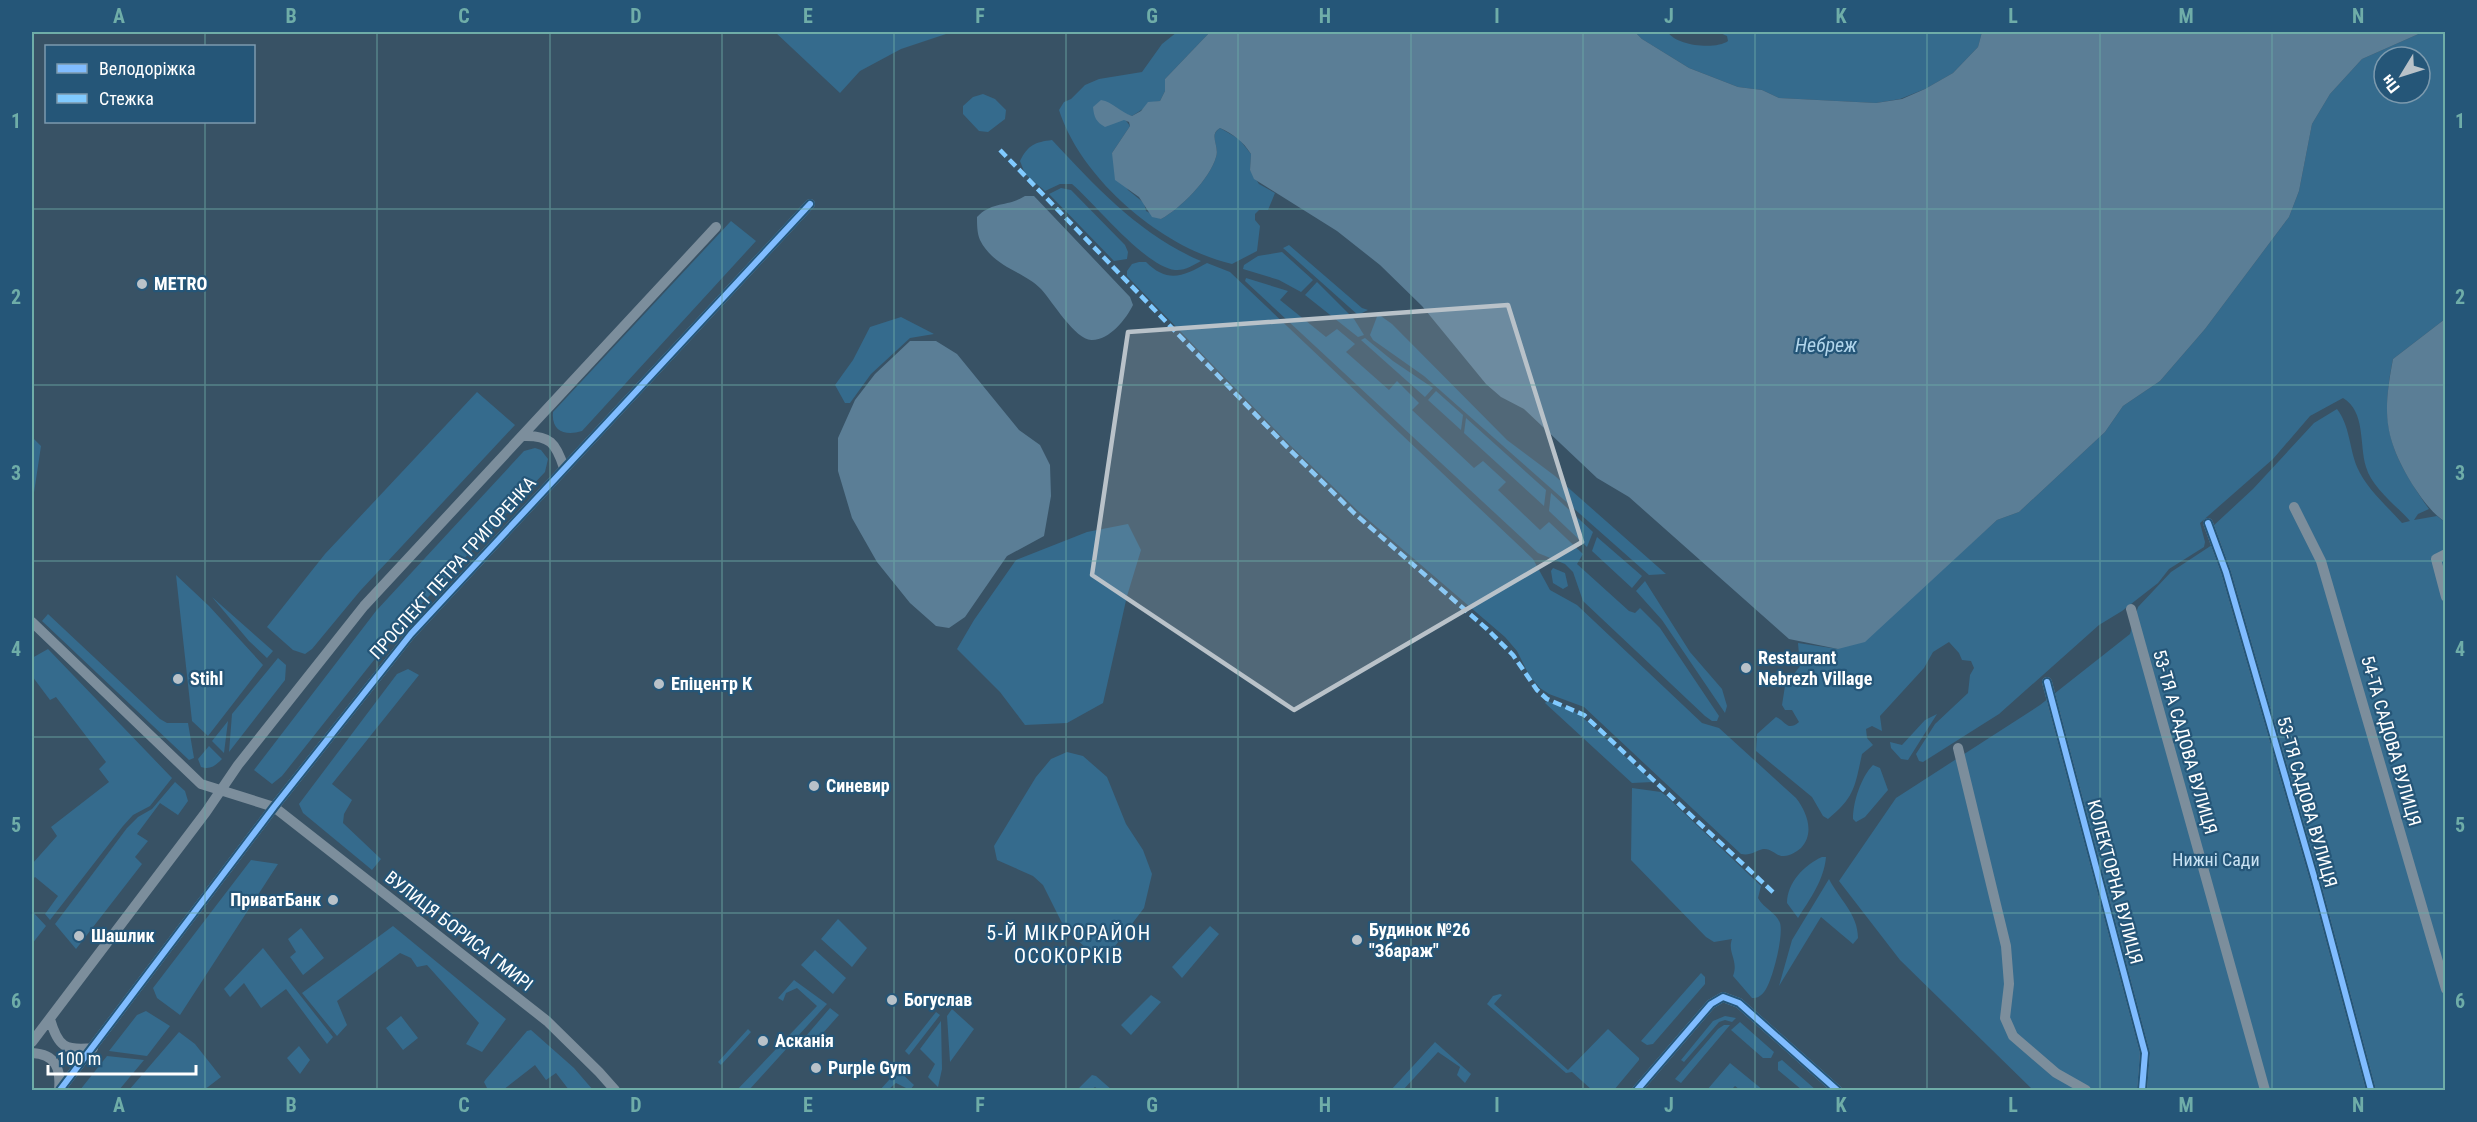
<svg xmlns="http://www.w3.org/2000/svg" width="2477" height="1122" viewBox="0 0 2477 1122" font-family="'Roboto Condensed',sans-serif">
	<rect width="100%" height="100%" fill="#385265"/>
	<path fill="#356b8d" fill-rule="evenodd" d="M775 32H952L901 49 860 71 840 93Z
		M1177 32H1210L1165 79V91L1160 101 1154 102 1132 116 1124 114 1115 106 1130 126 1112 153 1128 190 1144 203 1146 211 1161 219C1180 209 1210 179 1216 157 1220 146 1208 136 1220 128L1239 139 1251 154 1250 170 1259 184 1275 193 1268 210H1259L1255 214V220L1260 226 1257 251 1232 264C1162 248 1081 179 1059 110L1064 102 1071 99 1085 85 1099 79 1142 72 1162 44Z
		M1635 32H1668C1676 46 1716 50 1728 41L1727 36 1718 32H1982L1978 47 1953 73 1925 89 1900 99 1876 103 1779 98 1762 90 1738 87 1689 68 1642 39Z
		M2423 32H2445V319L2393 359C2379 427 2390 453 2429 509L2418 514 2414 520 2437 516 2445 522V1090H2033L1900 960 1839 881 1896 798 2040 705 2130 634 2138 607 2171 572 2212 545V527L2253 489 2314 423 2337 409C2350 426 2349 447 2357 467 2366 488 2386 505 2402 523L2410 521C2396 505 2372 488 2366 467 2359 444 2366 412 2343 398L2310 416 2273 459 2200 523 2205 542 2204 547 2169 569 2158 583 2122 611 2099 625 1999 714 1923 762 1919 761 1916 754 1935 724 1968 693 1970 675 1974 668 1971 661 1962 660 1959 653 1949 642 1933 652 1924 668 1880 716 1882 731 1872 726 1866 729 1867 738 1873 745 1862 754C1855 786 1855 797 1828 819L1823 816 1812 797 1756 751 1757 734 1776 717C1786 721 1787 732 1799 722L1792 710H1785L1782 705 1785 686 1800 666 1798 643 1838 649 1936 575 1997 520 2019 512 2105 432 2123 406 2160 381 2205 329 2289 217 2299 191 2312 124 2330 94 2362 59ZM2384 57H2420V93H2384Z
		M983 94 995 99 1006 110 1005 119 988 132 979 131 963 114V106L973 97Z
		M1052 140C1096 187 1141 236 1201 261 1193 265 1185 271 1175 270 1146 267 1096 205 1072 184H1060L1045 191 1025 174 1020 161C1028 145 1035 142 1052 140Z
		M1061 188 1071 190 1125 245 1128 252 1127 259 1114 261 1049 194Z
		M731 221 756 241 582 431C566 436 551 432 553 412Z
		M1289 245 1362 308 1368 310 1358 315 1283 248Z
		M1282 252 1313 280 1301 292 1279 280 1243 269 1244 265 1258 256Z
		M1139 262H1146C1168 284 1184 276 1207 263L1230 272 1533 559 1550 590 1577 605 1702 723 1719 728 1796 798C1807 812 1815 833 1801 848 1796 852 1790 856 1784 856 1777 857 1772 848 1763 849 1755 851 1751 856 1741 854L1584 707 1549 694 1540 688 1529 675 1517 651 1505 637 1357 510 1290 445 1127 276V271L1132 264Z
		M1246 278 1288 291 1280 300 1326 337 1337 329 1355 344 1346 352 1389 390 1397 381 1419 403 1412 410 1474 468 1483 461 1506 482 1498 490 1540 530 1549 522 1583 554 1577 564 1629 611 1635 613 1640 608 1660 628 1719 716 1717 721H1712L1705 716 1583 601 1573 572 1565 564 1538 553 1245 281Z
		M1317 282 1354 319 1364 335 1358 337 1305 295Z
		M1378 314 1392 324 1507 440 1555 476 1666 574 1649 575 1424 376 1373 340 1370 335Z
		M901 317 934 334 910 338 871 374 850 403H845L835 385 853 360 870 327Z
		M1365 338 1393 361 1433 388 1425 397 1361 340Z
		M1436 391 1463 415 1461 430 1428 400Z
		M477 392 515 425 360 591 312 649 305 654 293 650 267 627 325 554Z
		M1466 418 1546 490 1544 506 1464 433Z
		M32 437 41 446 32 506Z
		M535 448 541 450 548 459 545 472 401 626 282 776 272 784 254 770 376 611 524 451Z
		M1551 493 1593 532 1587 547 1549 511Z
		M1128 524 1141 550 1127 596 1103 703 1067 723 1025 725 1000 692 957 649 974 620 1016 560 1087 532Z
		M1597 537 1642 576 1632 588 1592 551Z
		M1553 568 1565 573 1568 586 1563 589 1553 583 1551 571Z
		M176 575 209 606 263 665 208 736 192 721Z
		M1645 581 1690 652 1722 689 1727 706 1725 713 1662 620 1636 591Z
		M212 597 273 651 267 658 249 641Z
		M48 614 160 719 167 723H188L194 758 189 760 42 621Z
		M48 649 172 778 150 806 133 815 123 826 50 920 45 914 58 896 35 877 32 880V864L57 836 51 827 109 782 99 769 106 762 56 697 50 700 32 676V658Z
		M278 658 286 665 285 680 229 752 232 714Z
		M408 669 419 675 332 784 352 800 344 814 343 823 381 859 372 870 303 813 299 804 397 674Z
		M1547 701 1571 709 1582 717 1653 782 1632 783 1545 703Z
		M1937 714 1908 760 1901 759 1891 748 1890 742 1902 745 1925 720Z
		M228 721 224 753 212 741Z
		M209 746 222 759C215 766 210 770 201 767L198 759Z
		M1067 752 1083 756 1107 777 1126 824 1143 850 1152 874 1144 908 1106 958H1097L1065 929 1043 885 1033 876 997 860 994 846 1036 777 1051 759Z
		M1873 765 1880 768 1888 790 1865 817 1856 822 1853 819C1853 802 1861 777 1873 765Z
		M175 782 185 791 188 801 178 815 160 803 137 834 148 841 135 857 142 864 76 949 55 924 127 828 138 817 152 809Z
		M1632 788 1661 792 1665 795 1761 886 1758 898C1764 909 1776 912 1780 923 1784 935 1772 983 1764 992 1760 997 1757 998 1752 998L1733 976C1739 960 1727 953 1732 939L1714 942 1706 937 1631 860Z
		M1822 857H1826C1824 880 1810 899 1798 918L1787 903C1787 883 1804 865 1822 857Z
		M251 860 278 864 180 1015 157 998 153 988Z
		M1829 879C1839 899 1858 914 1858 938L1853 944 1821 917 1779 986 1792 940Z
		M32 911 46 926 32 944Z
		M838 919 867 948 852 967 821 939Z
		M393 926 506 1019 482 1052 466 1044 479 1023 427 965 417 967 411 958 400 953 337 1001 347 1025 337 1036 302 993Z
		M1210 926 1219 934 1182 978 1172 967Z
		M301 928 324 958 303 975 290 957 296 952 288 939Z
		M263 948 333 1037 327 1044 286 989 261 1008 244 983 230 997 224 989Z
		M815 950 846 978 833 994 801 965Z
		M1701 973 1705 977V984L1653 1044 1647 1045 1641 1041Z
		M794 980 827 1004 749 1090H737L817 1006 797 988 786 993 783 1001 778 998Z
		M1500 994 1502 995 1494 1004 1568 1070 1608 1029 1639 1058V1060L1614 1090H1592L1572 1072 1566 1073 1487 1004 1493 996Z
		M1151 995 1161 1002 1131 1035 1121 1025Z
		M830 1008 839 1015 814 1043 806 1036Z
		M952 1009 974 1029 950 1062 947 1016Z
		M146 1011 170 1026 147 1056 109 1051 137 1015Z
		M936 1012 940 1015 909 1055 905 1051Z
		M401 1016 418 1038 403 1050 386 1028Z
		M1725 1016 1736 1018 1732 1022 1725 1020 1719 1022 1684 1062 1681 1060 1713 1021Z
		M941 1021 942 1069 938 1087 928 1077 935 1064 920 1049Z
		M1740 1022 1774 1052 1771 1058H1763L1731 1030Z
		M1724 1025H1730L1681 1083 1675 1079 1718 1029Z
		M748 1029 751 1032 721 1065 718 1062Z
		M531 1030 574 1068 593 1090H569L556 1073 546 1080 535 1065 503 1090H488L484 1082 486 1079 527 1031Z
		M179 1032 195 1044 221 1077 204 1090 194 1088 191 1090H129Z
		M1435 1042 1471 1074 1465 1083 1457 1075 1460 1067 1438 1052 1403 1090H1391Z
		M299 1046 310 1060 300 1074 287 1058Z
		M107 1056 144 1060 119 1090H80Z
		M1782 1060 1816 1090H1802L1778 1070V1062Z
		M1730 1063 1763 1090H1740L1735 1086 1731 1090H1707Z
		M898 1070 914 1085 910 1090 896 1083 888 1090H880Z
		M1092 1075 1096 1076 1112 1090H1099L1095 1087 1091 1090H1077Z"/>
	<path fill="#5b7e96" d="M1210 32H1635L1642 39 1689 68 1738 87 1762 90 1779 98 1876 103 1902 99 1925 89 1953 73 1978 47 1982 32H2423L2362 59 2330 94 2312 124 2299 191 2289 217 2205 329 2160 381 2123 406 2105 432 2019 512 1997 520 1865 642 1838 649 1789 639 1629 497 1597 478 1524 409 1501 397 1486 384 1422 306 1380 265 1337 231 1254 179 1250 170 1251 154C1243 141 1233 134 1220 128 1208 135 1220 146 1216 157 1210 179 1180 209 1161 219L1152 217 1139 197 1115 180 1112 153 1130 126 1129 122 1124 120 1105 127C1096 122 1094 117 1093 107L1101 100C1113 102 1120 112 1132 116L1141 111 1148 102 1160 101 1165 91V79Z
		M1025 196H1034L1130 297 1133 305C1126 319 1110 340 1092 340 1076 341 1052 301 1041 289 1024 271 994 268 980 240 977 233 977 224 977 217 992 201 1008 207 1025 196Z
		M2445 319V522C2430 511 2422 499 2412 484 2383 436 2383 412 2393 359Z
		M910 341H936L957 354 1019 430 1040 445 1050 465 1051 496 1044 536 1007 556 965 617 949 628 936 626 910 603 877 562 852 518 838 471V438L855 400 875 374Z"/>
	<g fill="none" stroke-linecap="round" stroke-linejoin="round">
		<path stroke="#7c8e9c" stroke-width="10" d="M523 436C550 435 556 443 564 468
			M2294 507 2321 561 2446 989
			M2208 523 2226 572 2315 880 2371 1090
			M2446 554 2436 559 2446 597
			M2131 609 2265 1090
			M32 622 201 784 274 807 547 1021 599 1072 615 1090
			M2047 682 2145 1053 2142 1090
			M1958 748 2006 946 2009 984 2005 1018 2013 1036 2056 1073 2086 1090
			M50 1019C58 1047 65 1051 93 1048
			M32 1042 206 812 238 765 364 606 716 227
			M32 1053C56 1054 61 1069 59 1090
			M60 1090 274 807 411 634 810 204
			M1637 1090 1711 1004 1723 997 1739 1003 1837 1090"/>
		<path stroke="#80caff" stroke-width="4.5" stroke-dasharray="9 4.5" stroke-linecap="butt" d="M1000 150 1287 447 1354 513 1487 629 1513 655 1537 690 1547 699 1584 715 1776 895"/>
		<g stroke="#255678" stroke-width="10">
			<path id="cycleway" d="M2208 523 2226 572 2315 880 2371 1090
				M2047 682 2145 1053 2142 1090
				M60 1090 274 807 411 634 810 204
				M1637 1090 1711 1004 1723 997 1739 1003 1837 1090"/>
		</g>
		<use href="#cycleway" stroke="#80bcff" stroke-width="6"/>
	</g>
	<path fill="#b9c2c9" fill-opacity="0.2" stroke="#b9c2c9" stroke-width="4.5" stroke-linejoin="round" d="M1508 305 1582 542 1294 710 1092 575 1128 332Z"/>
	<path fill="none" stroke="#6fada8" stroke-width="1.5" stroke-opacity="0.55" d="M205 32V46M377 32V1090M550 32V1090M722 32V1090M894 32V1090M1066 32V1090M1238 32V1090M1411 32V1090M1583 32V1090M1755 32V1090M1927 32V1090M2100 32V1090M2272 32V1090M205 122V1090M32 209H2446M32 385H2446M32 561H2446M32 737H2446M32 913H2446"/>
	<g fill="#b9c2c9" stroke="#255678" stroke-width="2">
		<circle cx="142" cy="284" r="6"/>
		<circle cx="1746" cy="668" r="6"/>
		<circle cx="178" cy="679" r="6"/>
		<circle cx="659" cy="684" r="6"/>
		<circle cx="814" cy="786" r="6"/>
		<circle cx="333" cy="900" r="6"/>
		<circle cx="79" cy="936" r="6"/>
		<circle cx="1357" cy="940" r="6"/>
		<circle cx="892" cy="1000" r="6"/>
		<circle cx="763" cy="1041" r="6"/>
		<circle cx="816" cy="1068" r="6"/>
	</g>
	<g text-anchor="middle" stroke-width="4.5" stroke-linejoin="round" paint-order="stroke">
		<g font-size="18" font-weight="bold" fill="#fff" stroke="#255678" text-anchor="start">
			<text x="154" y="290">METRO</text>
			<text x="1758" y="664">Restaurant<tspan x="1758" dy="21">Nebrezh Village</tspan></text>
			<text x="190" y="685">Stihl</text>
			<text x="671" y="690">Епіцентр К</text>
			<text x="826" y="792">Синевир</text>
			<text x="321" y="906" text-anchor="end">ПриватБанк</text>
			<text x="1369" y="936">Будинок №26<tspan x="1369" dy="21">"Збараж"</tspan></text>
			<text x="91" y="942">Шашлик</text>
			<text x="904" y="1006">Богуслав</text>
			<text x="775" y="1047">Асканія</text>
			<text x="828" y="1074">Purple Gym</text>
		</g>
		<g font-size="18" fill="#fff" stroke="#255678">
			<text transform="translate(453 568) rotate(-48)" y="6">ПРОСПЕКТ ПЕТРА ГРИГОРЕНКА</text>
			<text transform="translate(2391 741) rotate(74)" y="6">54-ТА САДОВА ВУЛИЦЯ</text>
			<text transform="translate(2185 742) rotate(74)" y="6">53-ТЯ А САДОВА ВУЛИЦЯ</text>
			<text transform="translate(2307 802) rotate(74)" y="6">53-ТЯ САДОВА ВУЛИЦЯ</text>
			<text transform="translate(2115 882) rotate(75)" y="6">КОЛЕКТОРНА ВУЛИЦЯ</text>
			<text transform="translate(459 931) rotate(38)" y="6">ВУЛИЦЯ БОРИСА ГМИРІ</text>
		</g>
		<g font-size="18" fill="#c9e2f3" stroke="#255678">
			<text x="2216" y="866">Нижні Сади</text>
		</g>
		<g font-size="20" font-style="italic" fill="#b1d5eb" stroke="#255678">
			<text x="1826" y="352">Небреж</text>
		</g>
		<g font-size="20" letter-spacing="1.5" fill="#fff" stroke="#255678">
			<text x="1069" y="940">5-Й МІКРОРАЙОН<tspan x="1069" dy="23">ОСОКОРКІВ</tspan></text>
		</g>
	</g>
	<rect width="2477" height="1122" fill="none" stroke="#255678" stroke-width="66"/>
	<rect x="45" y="45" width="210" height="78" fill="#255678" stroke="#7c9aae" stroke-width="1.5"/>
	<rect x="57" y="64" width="30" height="9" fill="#80bcff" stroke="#7c9aae" stroke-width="1.5"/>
	<text x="99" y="75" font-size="18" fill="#ffffff">Велодоріжка</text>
	<rect x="57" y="94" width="30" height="9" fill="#80caff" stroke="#7c9aae" stroke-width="1.5"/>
	<text x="99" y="105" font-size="18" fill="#ffffff">Стежка</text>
	<g transform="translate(2402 75) rotate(232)"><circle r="28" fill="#255678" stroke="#7c9aae" stroke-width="1.5"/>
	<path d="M0-4.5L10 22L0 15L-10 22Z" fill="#b9c2c9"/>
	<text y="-9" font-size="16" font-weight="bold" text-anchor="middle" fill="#ffffff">Пн</text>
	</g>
	<path d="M48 1065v9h148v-9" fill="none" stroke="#ffffff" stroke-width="3"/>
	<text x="57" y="1065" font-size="18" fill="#ffffff" stroke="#255678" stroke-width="4.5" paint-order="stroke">100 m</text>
	<rect x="33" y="33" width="2411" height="1056" fill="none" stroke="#6fada8" stroke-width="2"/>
	<g font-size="20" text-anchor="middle" font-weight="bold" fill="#6fada8">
		<text x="119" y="23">A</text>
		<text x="291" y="23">B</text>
		<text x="464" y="23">C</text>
		<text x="636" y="23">D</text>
		<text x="808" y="23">E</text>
		<text x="980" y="23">F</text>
		<text x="1152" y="23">G</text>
		<text x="1325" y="23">H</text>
		<text x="1497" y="23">I</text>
		<text x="1669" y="23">J</text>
		<text x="1841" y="23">K</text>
		<text x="2013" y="23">L</text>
		<text x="2186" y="23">M</text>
		<text x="2358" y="23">N</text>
		<text x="16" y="128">1</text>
		<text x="2460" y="128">1</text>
		<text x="16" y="304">2</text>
		<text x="2460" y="304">2</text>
		<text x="16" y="480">3</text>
		<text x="2460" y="480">3</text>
		<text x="16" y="656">4</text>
		<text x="2460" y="656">4</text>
		<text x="16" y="832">5</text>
		<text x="2460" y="832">5</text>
		<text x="16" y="1008">6</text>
		<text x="2460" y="1008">6</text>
		<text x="119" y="1112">A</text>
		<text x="291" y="1112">B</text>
		<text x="464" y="1112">C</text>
		<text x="636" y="1112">D</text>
		<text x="808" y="1112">E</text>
		<text x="980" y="1112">F</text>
		<text x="1152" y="1112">G</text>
		<text x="1325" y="1112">H</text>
		<text x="1497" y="1112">I</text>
		<text x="1669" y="1112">J</text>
		<text x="1841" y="1112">K</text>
		<text x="2013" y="1112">L</text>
		<text x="2186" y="1112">M</text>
		<text x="2358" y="1112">N</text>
	</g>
</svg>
